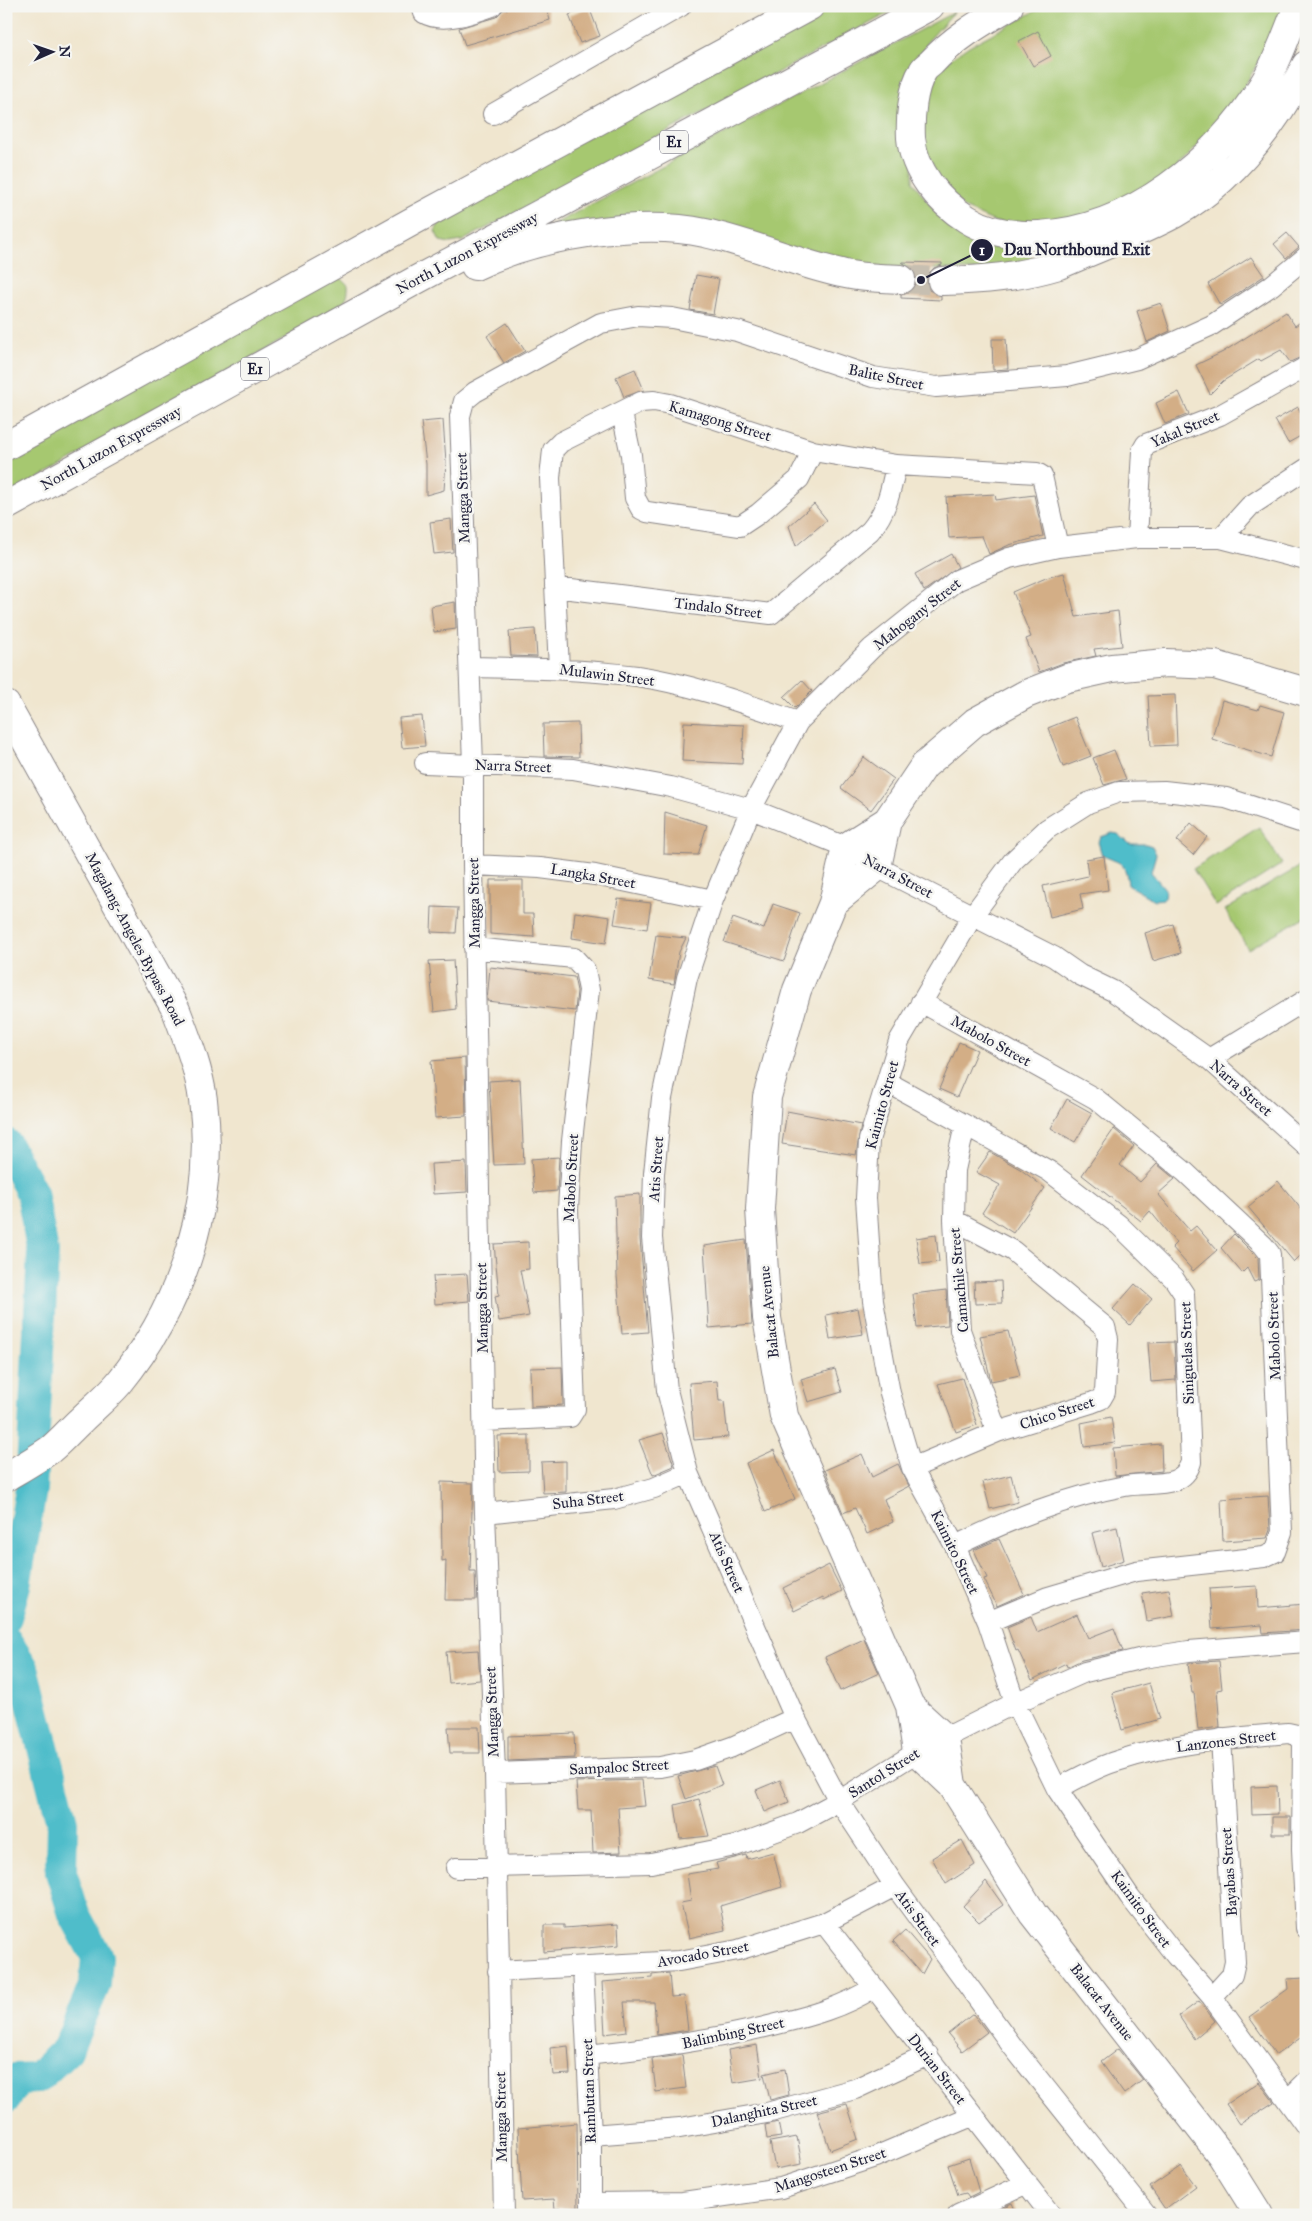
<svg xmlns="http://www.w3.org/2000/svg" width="1312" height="2221" viewBox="0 0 1312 2221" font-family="'IM FELL Great Primer',serif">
	<rect width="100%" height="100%" fill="#f6f6f2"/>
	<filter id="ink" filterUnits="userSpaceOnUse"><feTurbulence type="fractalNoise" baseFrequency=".02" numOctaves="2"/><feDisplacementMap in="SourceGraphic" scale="10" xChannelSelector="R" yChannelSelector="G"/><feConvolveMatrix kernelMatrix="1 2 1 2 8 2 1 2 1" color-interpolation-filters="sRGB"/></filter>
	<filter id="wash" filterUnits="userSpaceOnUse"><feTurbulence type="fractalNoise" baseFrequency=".0096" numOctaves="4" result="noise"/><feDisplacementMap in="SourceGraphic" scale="20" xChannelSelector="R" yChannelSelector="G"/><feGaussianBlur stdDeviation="1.12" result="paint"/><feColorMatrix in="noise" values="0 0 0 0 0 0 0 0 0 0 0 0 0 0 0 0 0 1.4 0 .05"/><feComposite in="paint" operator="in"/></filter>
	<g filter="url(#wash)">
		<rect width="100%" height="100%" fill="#f0e6cf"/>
		<path fill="#a6c870" stroke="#647556" d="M822 6H902L462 241 450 243 440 241 435 231 442 218Z
			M1045 6H1286L1279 26 1230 111 1174 171 1131 200 1079 219 1040 225 995 222 964 208 939 182 918 128 935 70 969 46Z
			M954 12 929 40 914 68 913 182 937 214 970 239 986 246 1025 253 1038 262 989 271 851 266 705 227 543 230Z
			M333 276 341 278 348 285C349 297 344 303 335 310L6 497V456Z
			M1259 827 1282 864 1216 906 1193 869Z
			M1306 863V916L1248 949 1225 910Z"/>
		<path fill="#50bdca" stroke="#397082" d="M1112 833 1118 834 1130 844H1146L1152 846 1156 854 1151 872 1165 889 1164 899 1154 900 1131 887 1128 885C1125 860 1122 865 1102 855L1098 842 1101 837Z"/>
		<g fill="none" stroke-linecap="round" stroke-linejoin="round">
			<path stroke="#50bdca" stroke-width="32" d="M6 1144 32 1193 43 1253 31 1489 15 1585 6 1617
				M6 1641 23 1668 62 1823 61 1872 74 1914 97 1957 95 1984 67 2050 37 2078 16 2079 6 2098"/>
		</g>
		<g id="blocks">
			<path fill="#d3ae86" d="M517 6H546L550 20 465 45 459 28 496 17 503 10Z
				M589 7 600 36 580 43 569 15Z
				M1038 31 1051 56 1033 66 1019 41Z
				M1287 233 1299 247 1286 258 1274 244Z
				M1251 257 1264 276 1220 305 1208 284Z
				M902 262 942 263V265L934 268 929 273 926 281 929 290 941 296V300L901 298V295L908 293 914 288 917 279 915 271Z
				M696 275 719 279 713 314 690 310Z
				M1161 303 1170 331 1147 342 1137 311Z
				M1286 312 1295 326 1306 318V355L1290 362 1281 350 1261 361 1259 359 1223 381 1210 394 1196 365 1223 352Z
				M507 323 525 351 504 363 487 336Z
				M992 339H1006L1008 369 993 370Z
				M635 369 644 390 624 397 616 377Z
				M1179 392 1189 414 1165 424 1156 403Z
				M1298 407 1306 423V433L1288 443 1275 420Z
				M443 420 446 462 444 490 426 495V464L421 422Z
				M995 494 996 500 1034 495 1043 536 1009 545 989 554 982 536 949 538 946 497Z
				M814 504 827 520 796 546 789 526Z
				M451 519 453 552 434 554 430 522Z
				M951 554 958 567 924 591 915 574Z
				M1064 573 1076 617 1118 611 1122 646 1094 649 1096 656 1063 663 1039 672 1026 639 1031 637 1013 592 1046 578Z
				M455 602 456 629 434 632 431 606Z
				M535 629 537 657 511 656 509 631Z
				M802 680 812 691 795 708 784 697Z
				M1175 695 1177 745 1151 746 1148 696Z
				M1222 700 1258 710 1260 705 1284 712 1271 757 1212 739Z
				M422 716 425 746 402 748 399 718Z
				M1075 717 1091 756 1063 767 1048 728Z
				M684 722 744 725 742 764 682 761Z
				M578 723 579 757 544 756 543 724Z
				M1114 750 1126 779 1104 785 1093 758Z
				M864 757 894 779 871 810 841 788Z
				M665 812 707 825 698 855 664 854Z
				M1191 823 1207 837 1193 855 1177 841Z
				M1104 856 1108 890 1080 894 1083 909 1050 917 1043 886 1088 876 1086 859Z
				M490 880H523V914H533L534 937 490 934Z
				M618 899 651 903 647 929 614 924Z
				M773 904 800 913 784 961 724 942 733 918 764 929Z
				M432 907 458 908 456 933 431 932Z
				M575 912 610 917 606 943 572 938Z
				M1173 924 1181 953 1153 961 1145 933Z
				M656 935 686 938 679 952 674 984 649 980Z
				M453 960 456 1009 434 1012 429 961Z
				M490 967 574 977 577 991 575 1011 487 1001Z
				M959 1042 977 1050 957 1097 939 1089Z
				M465 1058 466 1116 435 1118 431 1061Z
				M520 1079 524 1164 494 1165 489 1081Z
				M1067 1099 1092 1113 1075 1142 1051 1128Z
				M787 1111 861 1125 856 1155 782 1144Z
				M1114 1129 1134 1146 1120 1165 1140 1182 1157 1164 1175 1179 1158 1194 1190 1231 1196 1226 1217 1250 1193 1271 1172 1247 1176 1243 1150 1211 1141 1221 1082 1175Z
				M990 1152 1020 1169 1045 1188 1013 1233 982 1213 1000 1185 976 1172Z
				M559 1157 557 1191 534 1193 531 1159Z
				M466 1162 467 1192 433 1194 431 1164Z
				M1278 1181 1306 1215V1250L1294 1262 1248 1207Z
				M640 1194V1239L648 1332 622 1334 617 1276 615 1196Z
				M1234 1234 1258 1258 1259 1280 1254 1282 1247 1268 1242 1273 1221 1248Z
				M936 1235 939 1262 920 1264 916 1238Z
				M746 1240 752 1324 709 1328 704 1246Z
				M528 1242 529 1269 520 1270 529 1316 499 1321 495 1296 499 1295 494 1244Z
				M467 1274 469 1301 435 1304 433 1276Z
				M1001 1281 1002 1303 975 1304 974 1282Z
				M1135 1284 1152 1299 1130 1325 1113 1309Z
				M946 1290 948 1325 917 1328 913 1294Z
				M858 1308 863 1334 830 1339 826 1315Z
				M1008 1331 1020 1375 991 1381 980 1336Z
				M1174 1342 1176 1380 1151 1382 1148 1343Z
				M562 1367 563 1405 531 1407 530 1368Z
				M835 1369 842 1392 808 1402 801 1379Z
				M962 1378 977 1425 956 1432 938 1384Z
				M717 1381 719 1401H724L728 1437 694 1440 689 1383Z
				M1111 1417 1115 1443 1084 1447 1081 1423Z
				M663 1433 674 1466 653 1475 639 1440Z
				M529 1435V1471L499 1472 498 1436Z
				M1161 1444 1162 1471 1115 1476 1113 1448Z
				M774 1450 795 1499 765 1512 746 1463Z
				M862 1454 872 1477 898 1464 909 1486 884 1499 893 1522 867 1534 855 1508 843 1513 825 1470Z
				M566 1461V1492L543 1493 541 1462Z
				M1011 1475 1018 1502 990 1509 983 1482Z
				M441 1482 473 1483 470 1571H475L476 1600H445L446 1560 442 1561Z
				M1268 1496 1270 1530 1267 1538 1223 1541 1221 1499Z
				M1117 1527 1124 1560 1101 1567 1092 1533Z
				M999 1539 1024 1594 997 1606 984 1579 987 1578 974 1550Z
				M829 1565 842 1591 824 1600 823 1597 794 1611 783 1588Z
				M1257 1586 1258 1608 1306 1604V1630L1263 1633 1262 1625 1212 1629 1209 1589Z
				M1169 1589 1174 1616 1147 1621 1142 1593Z
				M1077 1614 1088 1638 1114 1628 1123 1651 1082 1660 1067 1667 1066 1663 1032 1680 1018 1650 1016 1651 1007 1627 1031 1617 1037 1632Z
				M864 1639 879 1673 840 1691 825 1657Z
				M478 1650 480 1680 449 1683 446 1652Z
				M1219 1661 1222 1689 1217 1690 1220 1727 1198 1730 1194 1693H1192L1188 1663Z
				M1149 1683 1160 1719 1122 1730 1112 1693Z
				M448 1727H479L480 1753H450Z
				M574 1733 575 1758 508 1761V1736Z
				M715 1766 722 1785 686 1799 678 1776Z
				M642 1780 645 1806 618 1808 621 1852 593 1853 591 1810H578L576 1782Z
				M780 1780 789 1802 765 1812 756 1790Z
				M1277 1786 1278 1814 1252 1815 1251 1787Z
				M699 1799 709 1836 680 1839 675 1805Z
				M1272 1817H1290V1834H1272Z
				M962 1840 975 1865 946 1884 932 1858Z
				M773 1852 782 1887 720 1906 725 1930 689 1938 681 1903 691 1901 687 1874 718 1869 716 1863 746 1855 747 1859Z
				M986 1881 1003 1905 979 1922 963 1906Z
				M618 1924 619 1945 544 1952V1925H564V1928Z
				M905 1930 930 1959 922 1974 893 1941Z
				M669 1973 671 1997 684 1996 688 2030 657 2035 654 2002H624L627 2031 605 2034 602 1982 652 1978V1975Z
				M1305 1978 1306 2034 1276 2055 1249 2017 1288 1989 1287 1979Z
				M1199 2001 1215 2021 1194 2039 1179 2016Z
				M973 2014 987 2032 962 2051 948 2034Z
				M757 2045 762 2078 733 2083 728 2050Z
				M568 2046 570 2074 553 2075 550 2048Z
				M1118 2049 1143 2080 1124 2094 1101 2062Z
				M682 2055 686 2088 656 2092 652 2059Z
				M785 2069 789 2095 770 2100 764 2074Z
				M1259 2082 1274 2102 1240 2124 1226 2104Z
				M847 2104 858 2139 830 2150 817 2112Z
				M778 2122 781 2137 767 2139 765 2125Z
				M577 2123 578 2208 555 2209 554 2199 522 2201 518 2128Z
				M797 2137 802 2164 775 2169 770 2142Z
				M969 2158 979 2192 969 2197 966 2193 958 2195 948 2165Z
				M1181 2166 1196 2186 1165 2209 1150 2187Z
				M1012 2203 1017 2215H987Z"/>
		</g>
	</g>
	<g filter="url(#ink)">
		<use href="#blocks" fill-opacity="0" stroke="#898485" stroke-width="1"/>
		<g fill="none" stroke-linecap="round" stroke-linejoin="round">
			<path stroke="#c7bfb1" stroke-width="28" stroke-dasharray="28 14" stroke-linecap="butt" d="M901 279 942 281"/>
			<g stroke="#898485" stroke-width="22">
				<path id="street" d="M422 6 424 13C442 24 473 13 492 6
					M493 114 681 6
					M622 413 631 455 635 498 641 509 647 512 740 526 758 514 799 479 813 451
					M1137 538 1142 451 1146 444 1220 415 1306 367
					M1221 538 1250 506 1306 469
					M555 587 771 614 870 531C887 511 891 490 896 465
					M470 667C526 668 581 669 637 676 692 684 746 704 798 722
					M559 669 550 478 553 450 561 442 641 402 654 401 670 404 813 451 896 465 1037 473 1042 476 1058 547
					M425 763 573 769 671 787 751 809 846 847 877 867 1054 957 1080 975 1113 991 1209 1059 1306 1146
					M1306 824 1226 798 1164 791 1119 792 1088 803 1047 829 1013 861 973 915 899 1041 869 1140 866 1198 873 1301 890 1393 912 1468 955 1546 988 1622 1015 1703 1057 1789 1130 1897 1176 1956 1212 1997 1306 2126
					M473 865 540 868 595 875 713 900
					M474 948 574 958 585 970 589 990 572 1141 568 1209 575 1409 570 1417 485 1421
					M921 1002 1096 1099 1185 1172 1263 1245 1270 1254 1282 1532 1275 1552 1264 1557 1136 1571 1048 1597 988 1622
					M1209 1059 1306 1000
					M887 1082 1049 1171 1119 1225 1174 1279 1184 1294 1191 1462C1183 1491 1149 1481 1125 1486 1065 1497 1009 1520 955 1546
					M965 1125 955 1170 954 1220 960 1330 997 1432
					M912 1468 997 1432 1091 1403 1101 1399 1105 1392 1108 1339 1105 1327 1013 1251 954 1220
					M485 1513 614 1499 654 1488 688 1473
					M495 1773 660 1767 695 1760 732 1747 795 1718
					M1057 1789C1076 1779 1096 1767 1117 1761 1172 1743 1230 1738 1288 1733L1297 1735 1303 1742 1302 1849 1306 1928
					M456 1868 651 1863 735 1846 798 1823 839 1801 917 1752 1015 1703 1085 1672 1143 1658 1189 1651 1306 1642
					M824 1923 1051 2215
					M583 1968 591 2135V2215
					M498 1971 679 1961 738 1950 824 1923 895 1886
					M1212 1997 1232 1975 1235 1962 1221 1739
					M587 2055C651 2048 714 2040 777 2024 811 2016 843 2007 873 1988
					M1288 2100 1306 2082
					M591 2135 680 2128 767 2113 855 2089 928 2055
					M591 2203 683 2202 781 2188 875 2157 974 2115
					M504 2215 495 1773 485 1513 473 865V764L460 416 464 401 475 392 601 323 638 316 672 318 737 331 873 377 936 387 1067 376 1137 359 1212 325 1271 286 1306 257
					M958 2215 1027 2183
					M1147 2215 1013 2047 895 1886 839 1801 795 1718 688 1473 667 1390 652 1238 654 1173 662 1098 687 978 713 900 751 809 798 722 872 648 957 580 1009 558 1058 547 1137 538H1221L1306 560"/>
			</g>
			<g stroke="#898485" stroke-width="30">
				<path id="secondary" d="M6 705 176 1010C187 1039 199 1069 203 1100 216 1201 183 1305 119 1383 108 1396 93 1408 81 1420 71 1429 62 1440 51 1449 37 1459 21 1468 6 1477
					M887 821 846 847 833 903 797 990 767 1097 760 1209 767 1318 784 1416 910 1706 917 1752 952 1785 1033 1914 1222 2156 1259 2215
					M833 903 877 867 887 821 924 766 975 722 1026 694 1067 678 1112 668 1166 663 1215 665 1306 692
					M910 1706 945 1738 952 1785"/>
			</g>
			<g stroke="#898485" stroke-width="30">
				<path id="highway" d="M1009 6C980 23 953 39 931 63 928 66 924 68 923 71 912 88 910 118 911 138 914 171 938 201 967 219 988 232 1014 236 1039 235 1132 230 1215 162 1263 85 1278 61 1287 33 1298 6
					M475 266C535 236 639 219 705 233 751 243 795 263 841 273 860 278 881 278 901 279
					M942 281C983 280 1019 277 1059 265 1097 248 1137 234 1174 214 1233 181 1275 124 1306 65
					M6 446 413 221 810 6
					M6 506 418 279 930 6"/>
			</g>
			<use href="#street" stroke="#fff" stroke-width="20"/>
			<use href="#secondary" stroke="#fff" stroke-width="28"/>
			<use href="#highway" stroke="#fff" stroke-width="28"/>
		</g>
	</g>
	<g text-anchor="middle" stroke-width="5" stroke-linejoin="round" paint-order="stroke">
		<g fill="#f6f6f2" stroke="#626272" stroke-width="1">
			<rect x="660" y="130.5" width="28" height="23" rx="4"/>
			<rect x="241" y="357.5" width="28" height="23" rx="4"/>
		</g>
		<g font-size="14" font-weight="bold" fill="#22223b">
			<text x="674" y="147">E1</text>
			<text x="255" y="374">E1</text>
		</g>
		<g font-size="15" fill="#22223b" stroke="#f6f6f2">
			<text transform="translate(467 253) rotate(-28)" y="5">North Luzon Expressway</text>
			<text transform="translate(886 377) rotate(12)" y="5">Balite Street</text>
			<text transform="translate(720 421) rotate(17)" y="5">Kamagong Street</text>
			<text transform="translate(1185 429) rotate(-23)" y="5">Yakal Street</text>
			<text transform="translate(111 448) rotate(-29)" y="5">North Luzon Expressway</text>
			<text transform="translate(463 498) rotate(-92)" y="5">Mangga Street</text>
			<text transform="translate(718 608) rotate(7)" y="5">Tindalo Street</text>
			<text transform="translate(917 614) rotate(-38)" y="5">Mahogany Street</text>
			<text transform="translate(607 675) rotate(7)" y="5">Mulawin Street</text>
			<text transform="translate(513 766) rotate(2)" y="5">Narra Street</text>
			<text transform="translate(593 876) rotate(10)" y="5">Langka Street</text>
			<text transform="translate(898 876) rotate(28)" y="5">Narra Street</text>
			<text transform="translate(474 903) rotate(-91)" y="5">Mangga Street</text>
			<text transform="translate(135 939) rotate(62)" y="5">Magalang-Angeles Bypass Road</text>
			<text transform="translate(991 1041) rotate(29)" y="5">Mabolo Street</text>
			<text transform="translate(1241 1088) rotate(41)" y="5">Narra Street</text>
			<text transform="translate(882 1105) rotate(-75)" y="5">Kaimito Street</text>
			<text transform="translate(656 1169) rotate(-86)" y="5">Atis Street</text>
			<text transform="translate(571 1178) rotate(-87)" y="5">Mabolo Street</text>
			<text transform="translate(959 1280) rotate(-95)" y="5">Camachile Street</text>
			<text transform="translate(482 1308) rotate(-91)" y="5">Mangga Street</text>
			<text transform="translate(769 1312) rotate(-96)" y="5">Balacat Avenue</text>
			<text transform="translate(1274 1336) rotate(-92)" y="5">Mabolo Street</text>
			<text transform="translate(1187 1353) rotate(-92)" y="5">Siniguelas Street</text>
			<text transform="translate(1057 1413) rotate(-18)" y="5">Chico Street</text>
			<text transform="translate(588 1500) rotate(-7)" y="5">Suha Street</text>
			<text transform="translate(955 1552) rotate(64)" y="5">Kaimito Street</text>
			<text transform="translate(727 1562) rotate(66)" y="5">Atis Street</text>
			<text transform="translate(492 1712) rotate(-92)" y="5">Mangga Street</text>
			<text transform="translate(1226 1741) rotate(-7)" y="5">Lanzones Street</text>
			<text transform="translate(619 1767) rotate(-3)" y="5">Sampaloc Street</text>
			<text transform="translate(884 1773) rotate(-32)" y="5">Santol Street</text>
			<text transform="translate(1229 1872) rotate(-94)" y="5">Bayabas Street</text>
			<text transform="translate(1141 1909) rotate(54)" y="5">Kaimito Street</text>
			<text transform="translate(918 1918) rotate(54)" y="5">Atis Street</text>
			<text transform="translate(703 1954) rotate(-10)" y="5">Avocado Street</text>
			<text transform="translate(1102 2002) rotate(52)" y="5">Balacat Avenue</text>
			<text transform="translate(733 2033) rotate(-12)" y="5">Balimbing Street</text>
			<text transform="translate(937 2069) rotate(52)" y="5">Durian Street</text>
			<text transform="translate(589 2091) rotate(-92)" y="5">Rambutan Street</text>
			<text transform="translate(764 2111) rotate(-12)" y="5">Dalanghita Street</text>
			<text transform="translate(501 2117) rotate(-91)" y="5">Mangga Street</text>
			<text transform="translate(830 2170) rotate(-18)" y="5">Mangosteen Street</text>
		</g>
	</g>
	<path fill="none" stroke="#22223b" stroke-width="2" d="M921 280L982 250"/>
	<g fill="#22223b" stroke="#f6f6f2" stroke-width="2">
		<circle cx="921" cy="280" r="5"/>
		<circle cx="982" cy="250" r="12"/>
	</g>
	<g font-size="15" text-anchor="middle" font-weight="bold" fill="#fff">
		<text x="982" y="255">1</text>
	</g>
	<g font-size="16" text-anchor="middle" font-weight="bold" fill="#22223b" stroke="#f6f6f2" stroke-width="5" stroke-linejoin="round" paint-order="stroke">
		<text x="1077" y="255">Dau Northbound Exit</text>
	</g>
	<rect width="1312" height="2221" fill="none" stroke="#f6f6f2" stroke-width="25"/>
	<g transform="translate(52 52) rotate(88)" stroke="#f6f6f2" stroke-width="4" paint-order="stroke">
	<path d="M0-4L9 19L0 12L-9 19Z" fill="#22223b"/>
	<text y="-8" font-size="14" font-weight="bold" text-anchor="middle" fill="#22223b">N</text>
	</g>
</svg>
